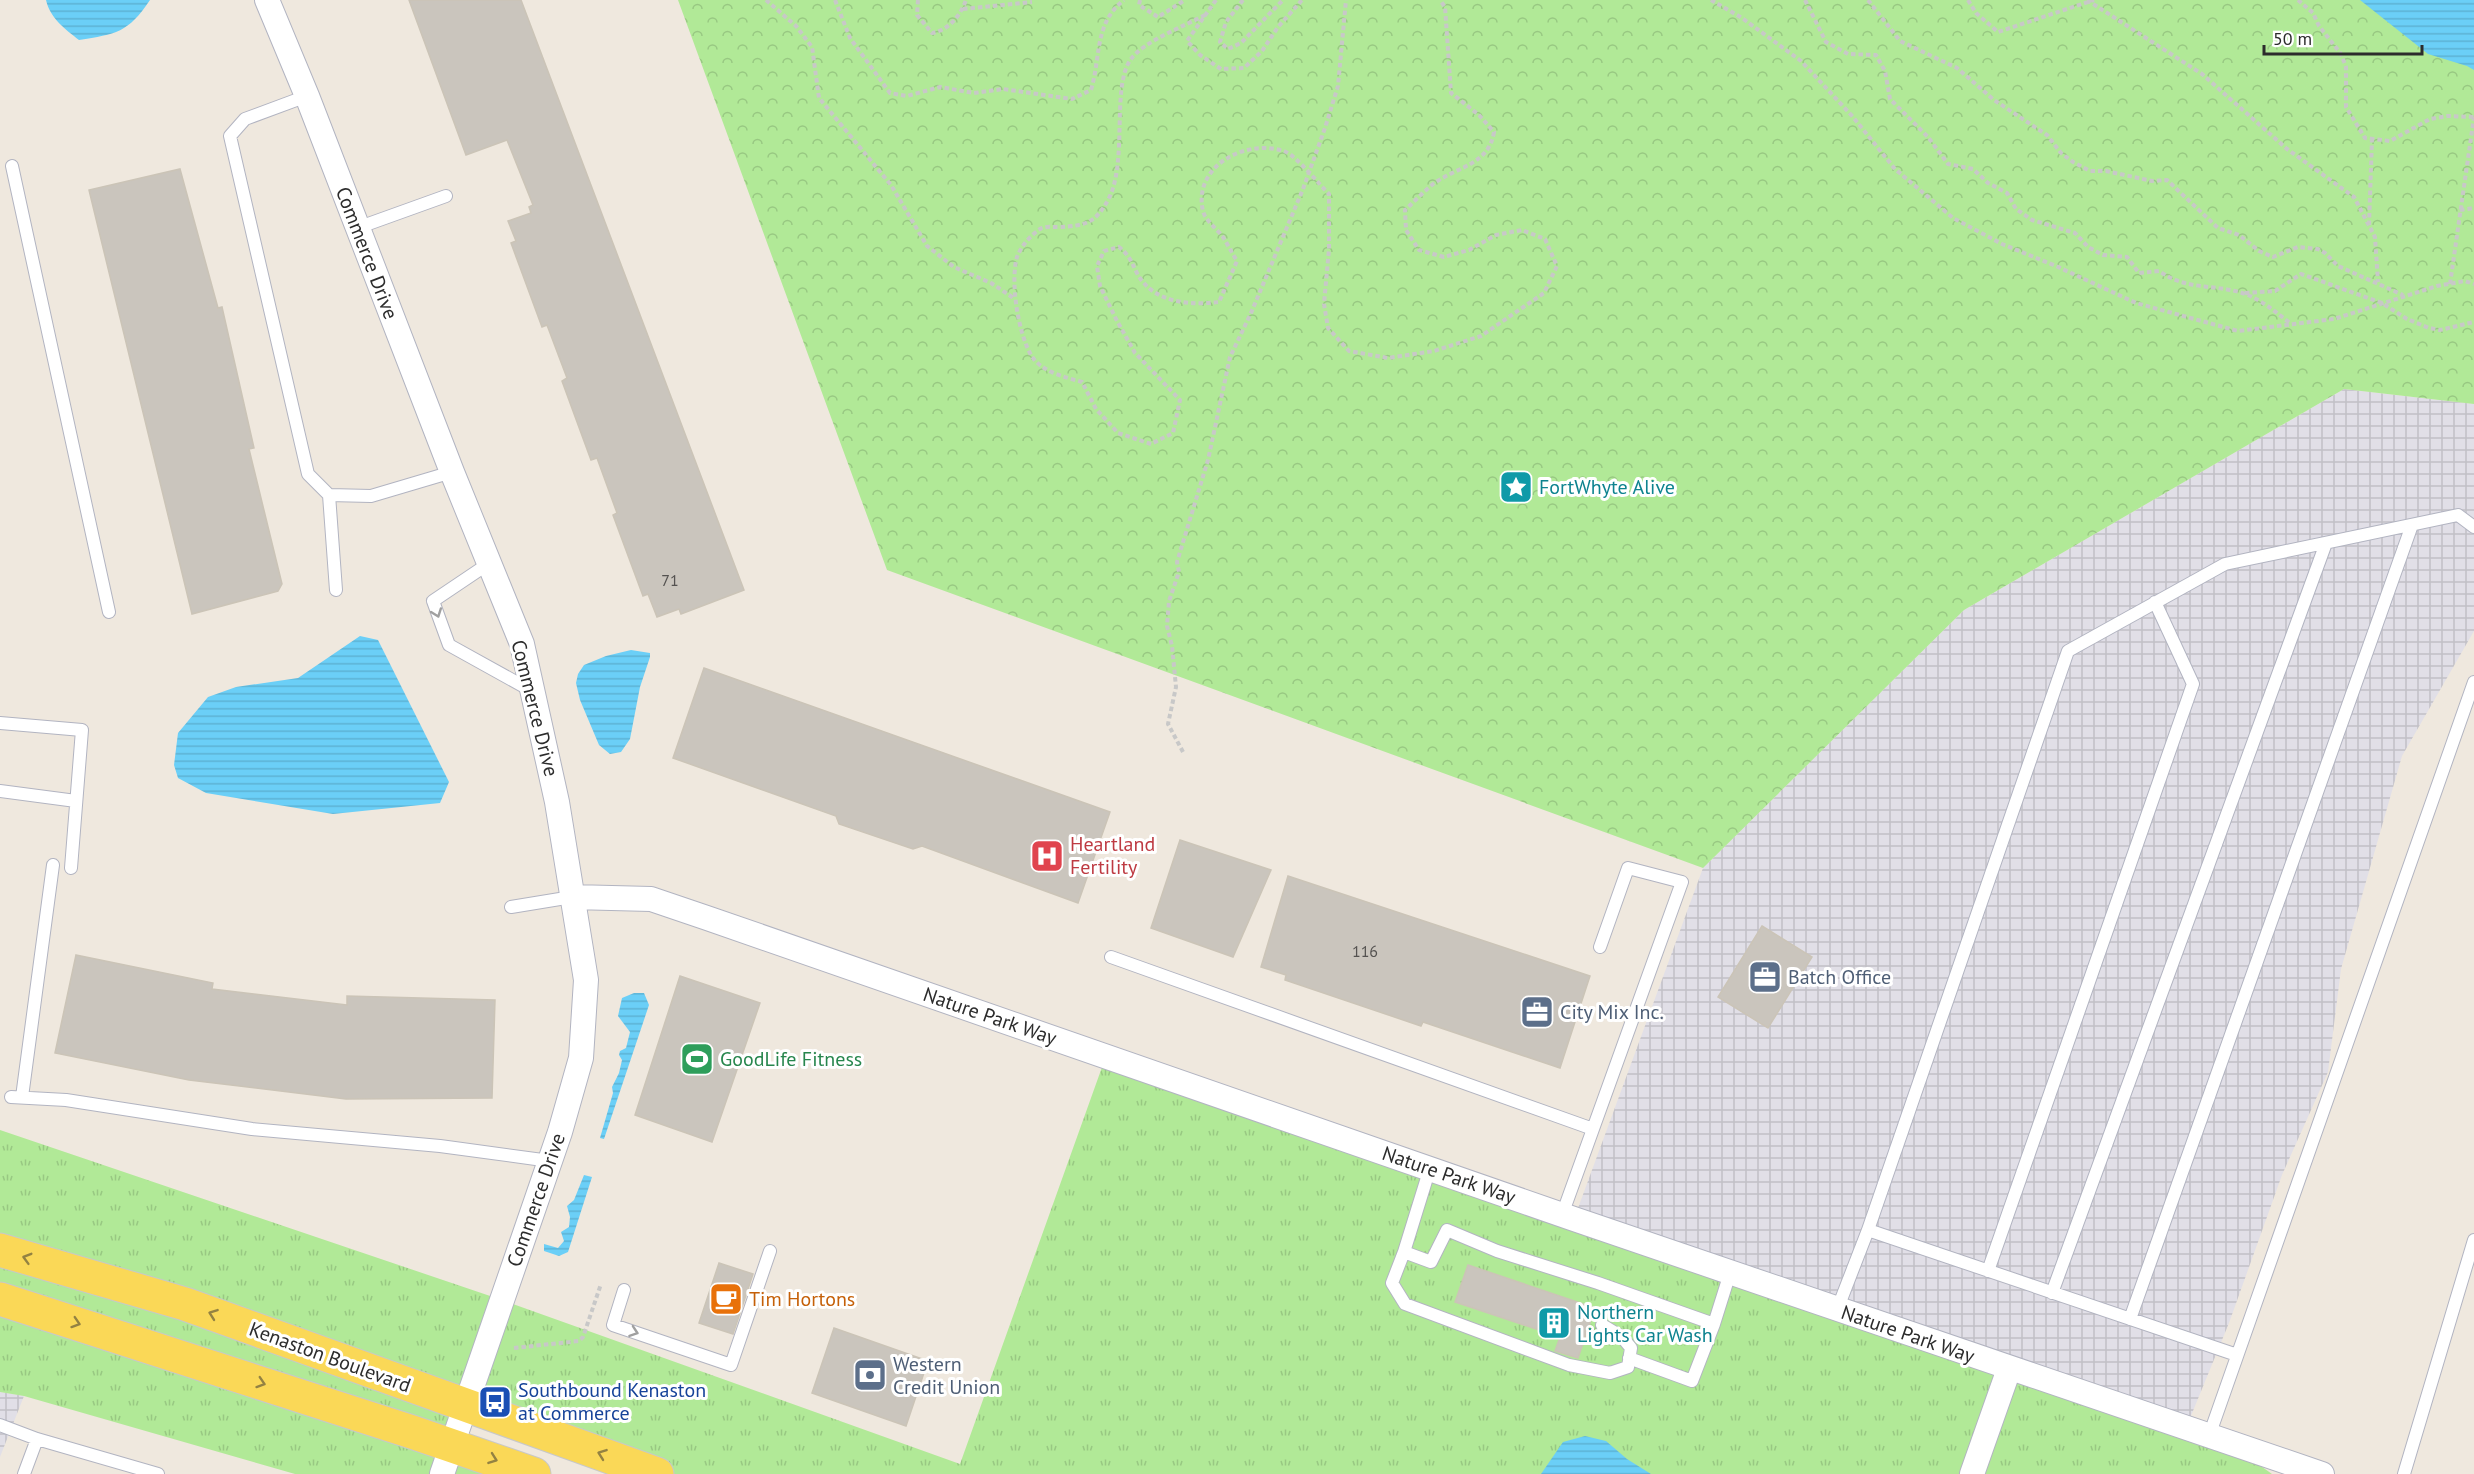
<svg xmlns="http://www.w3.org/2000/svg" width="2474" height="1474" viewBox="0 0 2474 1474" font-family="'PT Sans',sans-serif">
	<defs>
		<pattern id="industrial-grid" width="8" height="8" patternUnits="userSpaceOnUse" patternTransform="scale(1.5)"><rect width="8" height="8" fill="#e1dfe7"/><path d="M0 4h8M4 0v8" fill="none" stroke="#c1c0c6"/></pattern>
		<pattern id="grass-tufts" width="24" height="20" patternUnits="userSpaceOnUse" patternTransform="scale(1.5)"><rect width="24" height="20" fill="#b1e997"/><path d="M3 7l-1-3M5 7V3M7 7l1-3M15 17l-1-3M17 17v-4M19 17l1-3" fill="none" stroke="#98c882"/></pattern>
		<pattern id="forest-crowns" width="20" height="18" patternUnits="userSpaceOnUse" patternTransform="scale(1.5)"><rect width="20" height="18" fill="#b1e997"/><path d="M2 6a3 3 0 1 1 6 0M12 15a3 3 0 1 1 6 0" fill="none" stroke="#98c882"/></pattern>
		<pattern id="water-rules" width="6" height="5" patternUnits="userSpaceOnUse" patternTransform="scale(1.5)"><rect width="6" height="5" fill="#6bcff7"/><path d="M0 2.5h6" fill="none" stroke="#5db2d4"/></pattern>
	</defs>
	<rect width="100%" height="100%" fill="#efe8de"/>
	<path fill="url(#industrial-grid)" d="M2344 389 2474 404V631L2402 756 2341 969 2328 1072 2282 1175 2229 1323 2186 1428 1574 1219 1703 868 1964 610Z
		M0 1392 24 1396 0 1457Z"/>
	<path fill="url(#grass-tufts)" d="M1106 1056 2227 1442 2272 1474H657L466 1406 453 1445 533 1474H295L24 1396 0 1392V1130L502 1300 960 1464Z"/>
	<path fill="url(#forest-crowns)" d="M678 0H2474V404L2344 389 1964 610 1703 868 887 570Z"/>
	<path fill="url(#water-rules)" d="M46 0H150C128 33 116 34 79 40 65 29 50 18 46 0Z
		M2360 0H2474V70L2467 66 2428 54Z
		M360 636 378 640 449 782 440 803 333 814 206 793 178 778 174 765 178 733 208 697 236 687 298 678Z
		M631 650 650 653V657L640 687 630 739 621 752 610 754 599 745 580 700 576 683 578 674 584 665 606 656Z
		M634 993H644L649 1005 604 1139 600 1138 613 1093 612 1087 619 1073 622 1060 619 1055 620 1051 626 1048 630 1032 618 1016 622 998Z
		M584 1175 592 1177 568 1252 559 1256 544 1251V1244L558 1248 564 1241 561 1232 569 1227 570 1217 567 1206 574 1200Z
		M1585 1436 1606 1441 1627 1459 1651 1474H1541L1563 1442Z"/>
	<path fill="#cac5bd" stroke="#cbc4b7" stroke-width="1.5" d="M409 0H521L744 590 681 614 679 609 657 617 648 594 643 596 613 515 617 513 597 458 591 460 562 381 567 378 547 325 542 327 511 243 516 241 508 221 531 213 529 207 533 205 507 140 466 155Z
		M180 169 218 308 222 307 254 448 249 449 282 584 278 591 192 614 89 190Z
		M704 668 1110 812 1078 903 922 846 913 849 839 824 836 816 673 758Z
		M1180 840 1271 870 1233 957 1151 928Z
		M1288 876 1590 976 1560 1068 1423 1022 1421 1026 1285 980 1286 975 1261 967Z
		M1762 926 1812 957 1768 1028 1718 997Z
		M76 955 213 983 212 989 347 1005V996L495 1000 492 1098 346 1099 189 1080 55 1053Z
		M680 976 760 1003 712 1142 635 1115Z
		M719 1263 753 1274 733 1334 699 1323Z
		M1468 1265 1595 1308 1578 1358 1555 1351 1560 1337 1455 1302Z
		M834 1328 928 1361 906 1426 812 1393Z"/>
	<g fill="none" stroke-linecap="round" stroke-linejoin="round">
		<g stroke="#b2b4c1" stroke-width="14">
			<path id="service" d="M307 96 245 119 230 136 308 474 329 495 371 496 452 472
				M12 166 109 612
				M357 228 446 196
				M329 495 336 590
				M488 564 433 601 449 645 532 691
				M0 723 82 730 71 868
				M0 791 76 801
				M511 907 572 897
				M1111 957 1593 1129
				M11 1097 66 1100 252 1129 440 1146 550 1161
				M22 1097 53 865
				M1430 1168 1404 1252 1431 1262 1447 1230 1497 1251 1598 1283 1714 1324 1730 1273
				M1562 1215 1682 882 1628 868 1600 947
				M1868 1230 2068 651 2225 564 2458 515 2474 527
				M1404 1252 1392 1283 1405 1304 1569 1365 1610 1373 1628 1367 1631 1348 1622 1337 1602 1325
				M1988 1271 2193 684 2155 602
				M624 1290 613 1325 731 1365 770 1251
				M2052 1293 2326 543
				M1837 1310 1868 1230 2237 1355
				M2130 1319 2412 525
				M1629 1358 1692 1381 1714 1324
				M0 1425 37 1439 158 1474
				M2209 1436 2474 682
				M24 1474 37 1439
				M2404 1474 2474 1240"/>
		</g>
		<g stroke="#b2b4c1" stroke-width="26">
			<path id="minor" d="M267 0 307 96 452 472 522 644 557 802 586 980 581 1058 560 1132 442 1474
				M572 897 651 899 707 918 1574 1219 2322 1474
				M1972 1474 2009 1369"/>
		</g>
		<g stroke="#c8c8c8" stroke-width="35">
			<path id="primary" d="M0 1250 185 1304 657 1474
				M0 1299 412 1432 534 1474"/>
		</g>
		<path stroke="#c8c8c8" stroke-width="4" stroke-dasharray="4.5 3" stroke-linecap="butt" d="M766 0 796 26 812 47 819 98 891 185 927 246 954 267 991 283 1015 299
			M835 0 850 38 890 93 907 96 940 87 974 93 1003 89 1072 99 1091 90C1101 57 1094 23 1124 0
			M918 0 917 15 932 33C949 30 960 16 966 0
			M1140 0 1139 5 1158 17 1185 0
			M1216 0 1187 41 1200 55 1221 69 1244 68 1262 51 1278 27 1302 0
			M1243 0 1226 22 1220 42 1228 49 1241 43 1283 0
			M1711 0 1742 18 1801 61 1853 117 1895 169 1953 218 2002 244 2056 266 2136 303 2238 331 2334 319 2437 286 2465 281 2474 284
			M1805 0 1826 42 1848 54 1876 55 1885 71 1890 99 1928 137 1948 164 1973 169 1988 183 2007 193 2016 209 2032 220 2075 233 2088 247 2103 255 2127 257 2139 273 2159 271C2186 290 2209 284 2239 292 2258 297 2276 312 2291 324
			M1868 0 1900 41 1957 68 1994 100 2047 135 2061 153 2073 162 2090 171H2106L2152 181 2167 180 2218 228 2239 235 2259 251 2273 257 2298 247 2318 249 2325 253 2338 266 2403 295
			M1968 0 1976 13 1998 32 2094 0
			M2087 0 2202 74 2287 149 2354 197 2375 237 2378 282
			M2298 0 2313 13 2319 26 2341 54 2346 67V107L2365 138 2390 141 2430 119 2448 116 2474 117
			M963 9 1032 2
			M1205 15C1185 26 1144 41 1131 59 1111 86 1128 160 1109 198 1096 223 1086 226 1058 227 1052 227 1045 226 1040 229 1031 235 1021 246 1017 257 1010 282 1018 332 1031 355 1041 372 1065 377 1082 382L1096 409 1118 433 1151 444 1173 433 1180 400 1135 353 1116 319 1100 286 1097 266 1104 251 1119 247C1135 260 1132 269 1143 282 1161 304 1194 305 1219 302L1237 261C1232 253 1228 245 1223 237 1217 229 1205 220 1203 211 1192 165 1249 137 1286 152 1296 156 1320 185 1329 194V249L1324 304 1328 328 1349 351 1388 358 1434 351 1481 336 1544 293 1557 266 1545 239 1522 230 1496 235 1469 250 1444 257 1419 250 1406 230 1405 210C1414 202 1423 192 1433 184 1456 167 1489 165 1494 132L1479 115 1451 93 1445 7 1440 0
			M2460 210 2474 208
			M2369 225 2372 139
			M2450 284 2474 117
			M2245 293 2275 291 2301 274 2382 303 2407 319 2429 328 2440 330 2474 322
			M1183 752 1168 724 1176 687 1172 646 1167 626 1169 601 1179 572 1177 562 1208 460 1230 357 1251 313 1303 189 1325 128 1338 86 1346 0
			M514 1348 579 1341 583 1337 601 1284"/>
		<use href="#service" stroke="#fff" stroke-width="12"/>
		<use href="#minor" stroke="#fff" stroke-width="24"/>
		<use href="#primary" stroke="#fad857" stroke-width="33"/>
	</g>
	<defs><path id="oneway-chevron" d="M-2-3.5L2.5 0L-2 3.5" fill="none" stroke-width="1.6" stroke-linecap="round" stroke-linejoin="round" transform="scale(1.5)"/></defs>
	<g stroke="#a0a0a0">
		<use href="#oneway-chevron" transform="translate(437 613) rotate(70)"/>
		<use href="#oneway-chevron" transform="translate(634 1332) rotate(19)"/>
	</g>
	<g stroke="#938242">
		<use href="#oneway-chevron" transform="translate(27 1258) rotate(-164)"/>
		<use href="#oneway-chevron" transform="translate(213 1314) rotate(-160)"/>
		<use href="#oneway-chevron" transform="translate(76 1323) rotate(18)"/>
		<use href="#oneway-chevron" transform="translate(261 1383) rotate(18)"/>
		<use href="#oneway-chevron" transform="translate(602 1454) rotate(-160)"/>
		<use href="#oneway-chevron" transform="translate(493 1459) rotate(20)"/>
	</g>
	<defs>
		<g id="sight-square" transform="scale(1.725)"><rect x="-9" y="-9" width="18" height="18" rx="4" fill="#0f9aa8" stroke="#fff"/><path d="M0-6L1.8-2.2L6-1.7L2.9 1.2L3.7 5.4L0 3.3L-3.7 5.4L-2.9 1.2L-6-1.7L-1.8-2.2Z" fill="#fff"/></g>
		<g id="hospital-square" transform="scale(1.725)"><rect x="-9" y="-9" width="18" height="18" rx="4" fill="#e0444e" stroke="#fff"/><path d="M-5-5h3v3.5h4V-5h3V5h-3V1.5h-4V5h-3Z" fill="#fff"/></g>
		<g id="office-square" transform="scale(1.725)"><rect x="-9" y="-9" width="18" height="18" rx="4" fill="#5c6f8a" stroke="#fff"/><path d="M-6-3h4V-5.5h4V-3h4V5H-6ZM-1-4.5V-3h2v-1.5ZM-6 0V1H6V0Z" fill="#fff"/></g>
		<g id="stadium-square" transform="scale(1.725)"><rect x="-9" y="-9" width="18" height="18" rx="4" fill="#2e9e5b" stroke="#fff"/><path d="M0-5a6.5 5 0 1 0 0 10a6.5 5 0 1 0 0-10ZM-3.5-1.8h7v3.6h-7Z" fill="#fff"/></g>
		<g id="cafe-square" transform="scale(1.725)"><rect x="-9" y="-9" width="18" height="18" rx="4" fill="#e8710a" stroke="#fff"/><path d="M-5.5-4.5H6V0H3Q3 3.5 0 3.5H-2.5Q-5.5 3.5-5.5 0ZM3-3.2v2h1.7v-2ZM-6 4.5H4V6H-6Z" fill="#fff"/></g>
		<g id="building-square" transform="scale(1.725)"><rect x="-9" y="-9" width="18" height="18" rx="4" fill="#0f9aa8" stroke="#fff"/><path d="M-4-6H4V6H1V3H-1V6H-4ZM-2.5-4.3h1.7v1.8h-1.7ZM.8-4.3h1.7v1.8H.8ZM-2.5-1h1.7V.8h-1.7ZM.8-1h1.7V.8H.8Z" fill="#fff"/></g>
		<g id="bank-square" transform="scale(1.725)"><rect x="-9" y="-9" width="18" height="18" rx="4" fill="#5c6f8a" stroke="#fff"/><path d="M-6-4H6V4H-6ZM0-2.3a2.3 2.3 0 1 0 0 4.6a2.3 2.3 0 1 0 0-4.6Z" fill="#fff"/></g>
		<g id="bus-square" transform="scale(1.725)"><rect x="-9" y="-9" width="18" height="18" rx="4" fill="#1a4fb4" stroke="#fff"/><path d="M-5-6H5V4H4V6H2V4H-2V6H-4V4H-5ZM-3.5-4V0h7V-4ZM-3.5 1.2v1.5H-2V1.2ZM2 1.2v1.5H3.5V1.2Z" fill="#fff"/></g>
	</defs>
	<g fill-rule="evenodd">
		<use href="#sight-square" x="1516" y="487"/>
		<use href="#hospital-square" x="1047" y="856"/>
		<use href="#office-square" x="1765" y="977"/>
		<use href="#office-square" x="1537" y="1012"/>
		<use href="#stadium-square" x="697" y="1059"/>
		<use href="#cafe-square" x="726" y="1299"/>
		<use href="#building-square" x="1554" y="1323"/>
		<use href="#bank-square" x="870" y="1375"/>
		<use href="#bus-square" x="495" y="1402"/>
	</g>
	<g text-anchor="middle" stroke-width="6" stroke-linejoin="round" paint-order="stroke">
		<g font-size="16" fill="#545250">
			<text x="670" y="586">71</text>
			<text x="1365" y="957">116</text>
		</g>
		<g font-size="20" fill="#2c2c2c" stroke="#fff">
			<text transform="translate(367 253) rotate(69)" y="7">Commerce Drive</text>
			<text transform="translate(535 708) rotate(76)" y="7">Commerce Drive</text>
			<text transform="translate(990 1016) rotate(19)" y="7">Nature Park Way</text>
			<text transform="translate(1449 1175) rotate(19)" y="7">Nature Park Way</text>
			<text transform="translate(536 1200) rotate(-71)" y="7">Commerce Drive</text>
			<text transform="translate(1908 1334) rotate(19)" y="7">Nature Park Way</text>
			<text transform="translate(330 1357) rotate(20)" y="7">Kenaston Boulevard</text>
		</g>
		<g font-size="20" fill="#0d838f" stroke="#fff" text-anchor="start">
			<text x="1539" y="494">FortWhyte Alive</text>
			<text x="1577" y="1319">Northern<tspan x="1577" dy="23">Lights Car Wash</tspan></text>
		</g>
		<g font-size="20" fill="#be3a42" stroke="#fff" text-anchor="start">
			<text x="1070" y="851">Heartland<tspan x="1070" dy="23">Fertility</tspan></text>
		</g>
		<g font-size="20" fill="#4e5e75" stroke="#fff" text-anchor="start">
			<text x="1788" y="984">Batch Office</text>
			<text x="1560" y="1019">City Mix Inc.</text>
			<text x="893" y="1371">Western<tspan x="893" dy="23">Credit Union</tspan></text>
		</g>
		<g font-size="20" fill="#27864d" stroke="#fff" text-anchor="start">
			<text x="720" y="1066">GoodLife Fitness</text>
		</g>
		<g font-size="20" fill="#c56008" stroke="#fff" text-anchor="start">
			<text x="749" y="1306">Tim Hortons</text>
		</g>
		<g font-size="20" fill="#164399" stroke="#fff" text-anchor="start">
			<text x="518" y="1397">Southbound Kenaston<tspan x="518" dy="23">at Commerce</tspan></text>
		</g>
	</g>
	<path d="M2264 45v9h158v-9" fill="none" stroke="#2c2c2c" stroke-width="3"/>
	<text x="2273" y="45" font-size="18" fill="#2c2c2c" stroke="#ffffff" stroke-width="4.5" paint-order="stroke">50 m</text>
</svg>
